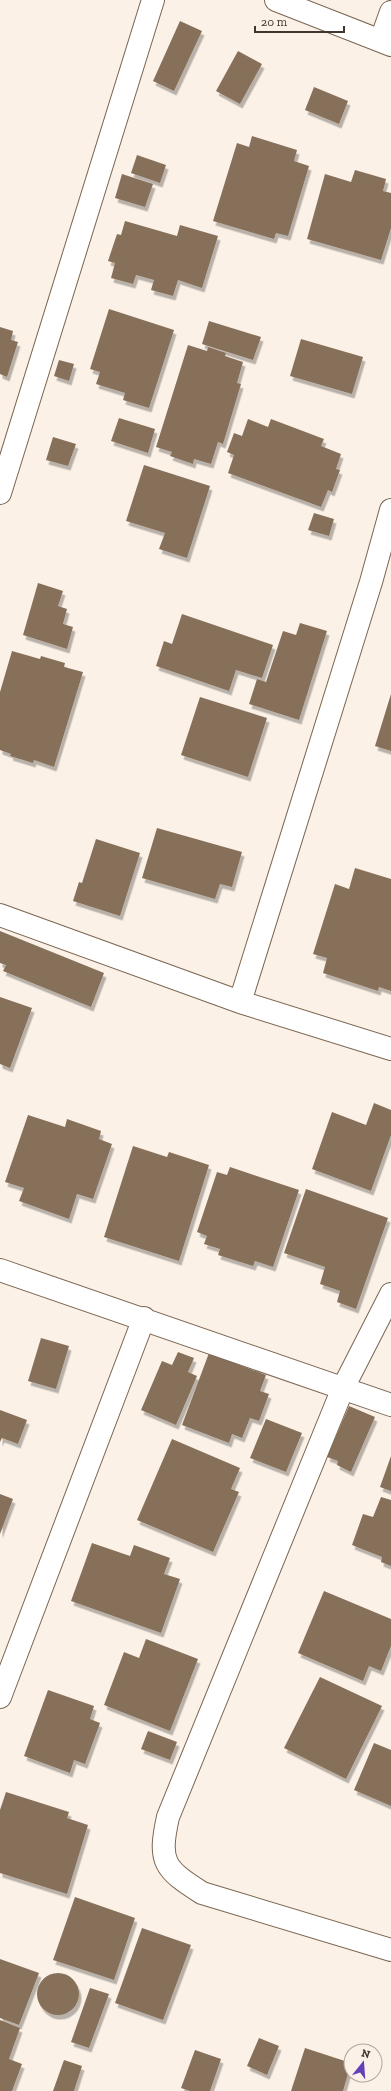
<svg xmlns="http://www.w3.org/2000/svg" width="391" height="2091" viewBox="0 0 391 2091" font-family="'Zilla Slab',serif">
	<defs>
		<filter id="shadow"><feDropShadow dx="2.5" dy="4.5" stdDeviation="0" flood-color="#0004"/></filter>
	</defs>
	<rect width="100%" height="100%" fill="#fbf1e7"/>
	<path fill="#87705a" filter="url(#shadow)" d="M180 21 202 31 174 91 153 81Z
		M238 51 262 64 240 104 216 91Z
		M314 87 348 101 339 124 305 110Z
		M252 136 297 150 294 161 309 166 288 236 276 233 274 239 213 221 237 143 249 147Z
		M137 155 166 165 160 183 131 173Z
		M355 170 386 179 383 191 391 193V228L381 260 307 239 325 174 351 182Z
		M122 174 153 184 145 207 115 198Z
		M125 221 177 236 180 225 218 236 202 288 178 280 173 296 151 290 154 280 136 275 133 284 111 278 115 263 108 261 117 234 121 235Z
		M109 309 174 330 149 408 123 400 125 393 96 384 100 372 90 369Z
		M209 321 261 337 253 360 202 344Z
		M0 327 13 331 11 340 18 342 7 377 0 374Z
		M301 339 363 357 352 394 290 376Z
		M188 345 207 351 208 347 226 353 225 356 243 362 237 383 241 384 223 444 218 442 211 464 194 459 193 464 170 456 172 452 156 447Z
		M59 360 74 364 69 381 54 376Z
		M119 418 155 429 148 453 111 441Z
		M248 419 268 427 271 419 324 439 321 446 341 454 336 469 340 470 332 492 328 490 321 507 228 473 234 455 227 452 234 433 242 436Z
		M53 437 76 444 68 466 46 460Z
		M144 465 210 486 187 558 159 549 165 533 126 521Z
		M314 513 334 519 329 536 308 530Z
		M38 583 63 591 58 606 67 609 63 624 73 627 67 649 23 635Z
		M182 614 273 645 262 678 236 670 229 691 156 666 164 641 172 644Z
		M300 623 327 631 299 720 249 704 257 679 266 682 283 631 296 635Z
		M12 651 40 659 41 656 65 663 64 667 83 672 54 767 34 760 33 763 10 756 11 754 0 750V692Z
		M391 694V751L375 746Z
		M200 697 267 718 248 777 181 755Z
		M157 828 242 852 232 887 220 884 215 899 142 878Z
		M96 839 140 853 120 916 73 901 79 882 82 883Z
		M355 868 391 879V991L379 987 378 991 323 973 327 958 313 954 335 884 349 889Z
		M0 931 104 973 91 1007 3 971 6 965 0 963Z
		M0 997 32 1008 10 1068 0 1064Z
		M374 1103 391 1110V1135L371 1191 312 1169 332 1112 366 1125Z
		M28 1115 65 1127 67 1119 101 1131 99 1139 112 1144 93 1199 77 1194 69 1219 19 1201 24 1188 5 1182Z
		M133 1146 167 1157 169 1152 209 1165 179 1261 104 1237Z
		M230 1167 299 1190 273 1267 255 1261 253 1266 218 1255 220 1249 204 1244 207 1236 197 1232 217 1172 227 1175Z
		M306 1189 388 1218 356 1309 337 1302 340 1291 320 1284 325 1267 284 1253Z
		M41 1338 69 1346 56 1389 28 1381Z
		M178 1352 194 1358 188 1372 197 1376 176 1425 141 1410 162 1361 172 1365Z
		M209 1353 266 1375 260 1391 269 1394 259 1421 250 1418 242 1438 232 1434 229 1443 182 1425Z
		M349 1406 375 1417 351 1472 337 1465 338 1461 327 1457Z
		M0 1410 27 1420 18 1444 2 1438 0 1442Z
		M266 1419 302 1433 286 1472 250 1458Z
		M172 1439 240 1468 231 1489 239 1492 213 1552 137 1520Z
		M391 1456V1491L380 1487Z
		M0 1494 13 1499 0 1534Z
		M381 1497 391 1500V1566L381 1562 382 1557 352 1545 363 1514 373 1517Z
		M92 1543 130 1556 134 1545 170 1558 164 1574 180 1579 161 1633 71 1601Z
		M324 1591 391 1619V1646L381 1671 369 1666 363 1681 298 1653Z
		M146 1639 198 1659 170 1731 104 1705 124 1652 139 1658Z
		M320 1677 382 1706 346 1779 284 1748Z
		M48 1690 94 1706 90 1719 100 1723 85 1764 74 1760 70 1773 24 1756Z
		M148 1731 177 1742 170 1760 141 1749Z
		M374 1743 391 1750V1806L354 1790Z
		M6 1792 69 1812 67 1818 88 1825 67 1894 0 1873V1810Z
		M75 1897 135 1918 114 1980 53 1960Z
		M142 1928 191 1945 163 2020 115 2003Z
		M0 1959 39 1973 19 2025 0 2018Z
		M37 1994a21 21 0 1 1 42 0a21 21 0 1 1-42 0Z
		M90 1988 109 1994 89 2048 71 2042Z
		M0 2020 20 2028 9 2059 22 2064 12 2091H0Z
		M259 2038 279 2046 267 2075 247 2066Z
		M305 2048 351 2063 343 2091H291Z
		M195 2050 221 2059 210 2091H190L181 2088Z
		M64 2060 82 2066 74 2091H53Z"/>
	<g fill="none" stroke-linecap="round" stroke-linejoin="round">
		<g stroke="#7b6550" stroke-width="24">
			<path id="street" d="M276 0 391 45
				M381 40 391 12
				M0 493 153 0
				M0 915 240 1002 391 1049
				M240 1002 371 582 391 510
				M0 1270 391 1405
				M391 1294 343 1388 168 1817C158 1862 164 1869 202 1893L391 1950
				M0 1697 144 1318"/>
		</g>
		<use href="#street" stroke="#fff" stroke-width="22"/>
	</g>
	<g transform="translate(363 2063) rotate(17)"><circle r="19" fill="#fbf1e7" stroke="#b0a69d"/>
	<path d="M0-3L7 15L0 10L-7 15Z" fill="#6241b9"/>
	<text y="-6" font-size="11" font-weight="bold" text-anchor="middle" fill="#40362d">N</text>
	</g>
	<path d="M255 26v6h89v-6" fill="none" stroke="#40362d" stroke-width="2"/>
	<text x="261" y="26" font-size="12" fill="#40362d" stroke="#fbf1e7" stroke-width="3" paint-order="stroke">20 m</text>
</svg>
